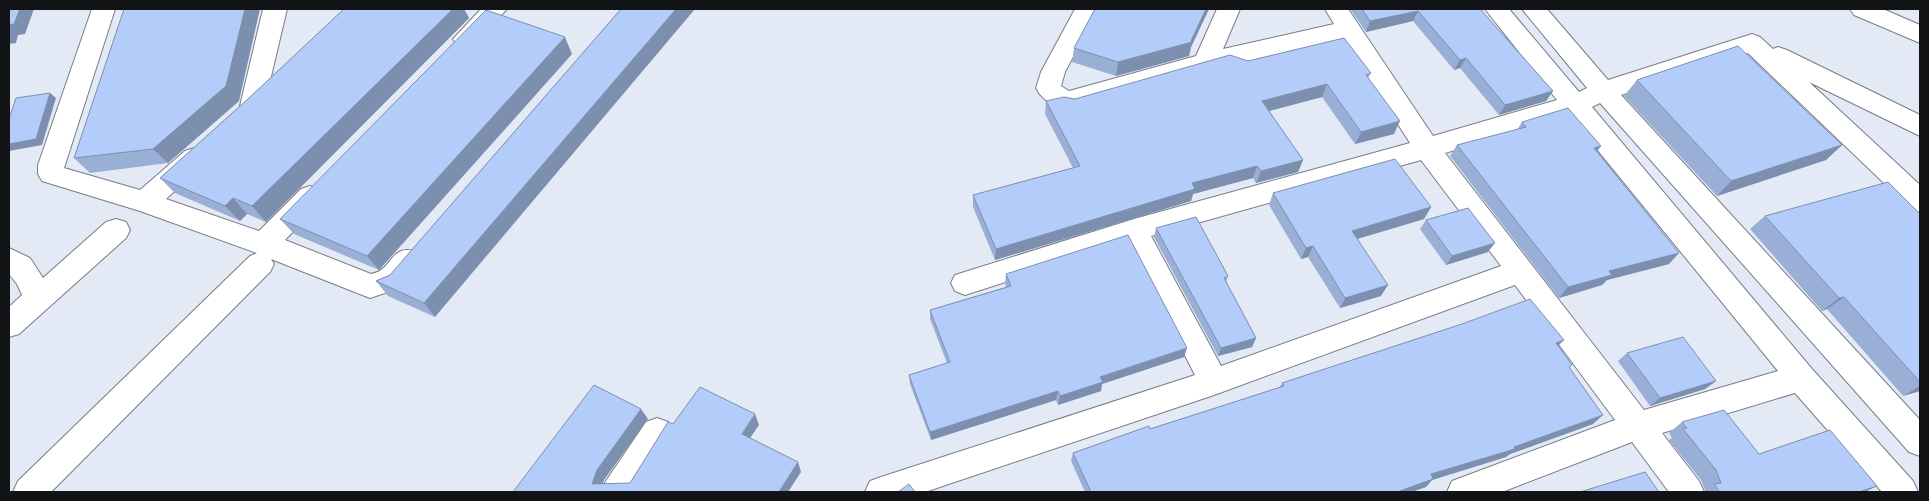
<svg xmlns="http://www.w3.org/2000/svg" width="1929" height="501" viewBox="0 0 1929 501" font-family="Raleway,sans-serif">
	<rect width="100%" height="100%" fill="#e4eaf5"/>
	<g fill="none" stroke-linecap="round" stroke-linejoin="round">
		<g stroke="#777c86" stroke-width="2">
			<path id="minor" d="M92 9H115L64 168 140 190 185 151 194 148 203 151 207 158 203 165 166 199 259 231 301 189 310 186 319 189 323 197 319 205 285 240 371 274C393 271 390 242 417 252L421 260 409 278 397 289 370 298 271 259 274 264 270 272 51 492H13L18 481 250 256 257 253 140 211 42 181 38 174V165Z
				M263 9H287L264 106 261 113 252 115 243 113 240 106Z
				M481 9H507L473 45 465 48 457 45 453 39Z
				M1075 9H1098L1065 72 1061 86 1069 91 1196 56 1217 9H1240L1223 49 1334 24 1325 9H1348L1433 136 1557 100 1485 9H1509L1579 92 1587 88 1522 9H1547L1608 80 1752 34 1760 37 1773 49 1778 47 1787 50 1920 115V136L1809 82 1920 185V212L1911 209 1748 53 1621 95 1920 420V456L1909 452 1600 103 1592 107 1812 369 1913 481 1918 492H1882L1795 393 1662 433 1699 481 1704 492H1669L1632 442 1502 492H1447L1452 481 1615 420 1515 285 1214 395 925 492H865L870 481 881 477 1195 375 1127 243 965 295 955 291 951 283 955 275 1134 219 1410 143 1343 39 1206 71 1073 110C1057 108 1044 103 1036 88L1041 72ZM1569 115 1778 371 1644 410 1445 153ZM1421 160 1501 266 1221 366 1151 236Z
				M1850 9H1883L1920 25V43L1854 15Z
				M116 219 126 222 130 230 126 238 19 334 9 337V307L22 295 17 284 9 274V248L30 258 43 278 106 222Z
				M657 418 668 422 672 432 635 492H601L606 481 646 422Z"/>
		</g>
		<use href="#minor" fill="#fff" fill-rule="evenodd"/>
	</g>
	<path fill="#9aafd6" d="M344 9H464L469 18 266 222 247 214 240 221 175 193 160 178 249 98Z
		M621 9 435 317 388 296 376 281 390 275Z
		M1095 9H1209L1191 47 1189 56 1116 76 1072 62 1074 48Z
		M1350 9H1480L1553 91 1546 101 1499 115 1460 68 1454 70 1413 21 1366 32Z
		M572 54 379 270 294 234 280 219Z
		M1248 61 1371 73 1368 78 1394 134 1355 144 1322 97 1269 111 1303 160 1298 172 1256 183 1253 178 1193 194 1191 201 995 260 973 207V195L1073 168 1045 114 1046 101 1075 99Z
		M1637 80 1842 145 1826 160 1717 196 1624 96Z
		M239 101 168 163 90 173 74 158Z
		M1522 122 1601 146 1597 151 1669 264 1607 280 1602 285 1559 298 1450 156 1457 145 1517 130Z
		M1273 193 1431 207 1424 219 1357 239 1381 296 1340 308 1308 257 1301 259 1269 205Z
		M1920 214V391L1903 396 1827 309 1822 311 1750 229 1765 216Z
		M1426 220 1488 252 1446 265 1420 229Z
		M1156 228 1228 276 1226 282 1256 338 1252 347 1218 356 1154 237Z
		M1006 274 1184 357 1102 384 1101 391 1058 405 1056 400 931 440 910 384 909 375 947 363 930 319V310L1006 287 1005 284Z
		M1564 340 1558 346 1570 368 1593 424 1510 454 1506 457 1432 480 1426 487 1411 492H1085L1071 461 1073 453 1279 388 1282 383Z
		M1627 353 1716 381 1705 389 1650 406 1618 361Z
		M1682 422 1759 454 1865 492H1701L1705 490 1701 480 1669 440 1672 438 1669 433Z"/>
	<path fill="#7d8fae" d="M20 9H34L25 34 18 35 16 43 9 44V25Z
		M245 9H260L239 101 168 163 153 149Z
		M451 9H464L469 18 266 222 252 206Z
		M676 9H695L435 317 424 303Z
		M1206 9H1209L1191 47 1189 56 1116 76 1118 62Z
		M1418 11 1413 21 1366 32 1370 21Z
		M565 37 572 54 379 270 367 256Z
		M1466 58 1460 68 1454 70 1460 60Z
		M1327 84 1322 97 1258 114 1262 101Z
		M1553 91 1546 101 1499 115 1505 105Z
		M50 93 56 98 42 145 9 151V144Z
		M1400 121 1394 134 1355 144 1361 132Z
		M1842 145 1826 160 1717 196 1731 181Z
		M1601 146 1592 157 1594 148Z
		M1303 160 1298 172 1256 183 1261 171Z
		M1257 166 1253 178 1193 194 1191 201 995 260 996 249 1192 183Z
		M233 198 247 214 240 221 225 206Z
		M1431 207 1424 219 1347 242 1352 231Z
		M1495 243 1488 252 1446 265 1452 256Z
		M1313 246 1308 257 1301 259 1306 248Z
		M1679 253 1669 264 1607 280 1602 285 1559 298 1568 287 1609 271Z
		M1388 285 1381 296 1340 308 1345 298Z
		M1844 297 1827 309 1822 311 1839 298Z
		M1256 338 1252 347 1218 356 1221 348Z
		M1564 340 1554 349 1556 343Z
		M1187 348 1184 357 1102 384 1101 391 1058 405 1060 396 1100 377Z
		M1716 381 1705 389 1650 406 1660 398Z
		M1920 386V391L1903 396Z
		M1058 391 1056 400 931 440 930 432Z
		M641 409 648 419 604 480 600 492 592 484 597 470Z
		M755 414 759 425 746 444 742 434Z
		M1603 415 1593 424 1510 454 1506 457 1432 480 1426 487 1411 492H1397L1431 474 1514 447Z
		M798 462 801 472 788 492H779Z
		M1877 486 1865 492H1859Z"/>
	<path fill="#b3ccf9" stroke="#7d8fae" d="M9 9H20L14 24 9 25Z
		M124 9H245L226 86 153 149 74 158Z
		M344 9H453L252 206 233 198 225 206 160 178 249 98Z
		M621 9H676L424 303 376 281 390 275Z
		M1095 9H1206L1191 41 1192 42 1118 62 1074 48Z
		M1362 9H1480L1553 91 1505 105 1466 58 1460 60 1418 11 1370 21Z
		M486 10 565 37 367 256 280 219Z
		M1344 38 1371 73 1366 75 1400 121 1361 132 1327 84 1262 101 1303 160 1261 171 1257 166 1192 183 1195 189 996 249 973 195 1080 166 1046 101 1064 97 1075 99 1230 55 1248 61Z
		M1738 46 1842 145 1731 181 1637 80Z
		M50 93 36 139 9 144V119L16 98Z
		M1568 108 1601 146 1594 148 1679 253 1609 271 1612 275 1568 287 1457 145 1526 127 1522 122Z
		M1395 159 1431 207 1352 231 1388 285 1345 298 1313 246 1306 248 1273 193Z
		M1888 182 1920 214V382L1844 297 1839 298 1765 216Z
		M1468 208 1495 243 1452 256 1426 220Z
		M1196 217 1228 276 1224 278 1256 338 1221 348 1156 228Z
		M1128 235 1187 348 1100 377 1103 382 1060 396 1058 391 930 432 909 375 950 362 930 310 1011 286 1006 274Z
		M1530 299 1564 340 1556 343 1572 365 1569 367 1603 415 1514 447 1515 449 1431 474 1433 479 1397 492H1091L1073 453 1149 426 1150 429 1284 386 1282 383 1462 324Z
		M1683 337 1716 381 1660 398 1627 353Z
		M594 385 641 409 597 470 592 484 630 483 668 422 673 424 700 387 755 414 742 434 798 462 779 492H513Z
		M1724 410 1759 454 1830 430 1877 486 1859 492H1720L1714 484 1721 483 1716 470 1683 429 1687 428 1682 422Z
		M1645 472 1659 492H1580Z
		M909 484 915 492H898Z"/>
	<rect width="1929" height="501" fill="none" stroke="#111317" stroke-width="20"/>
</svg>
